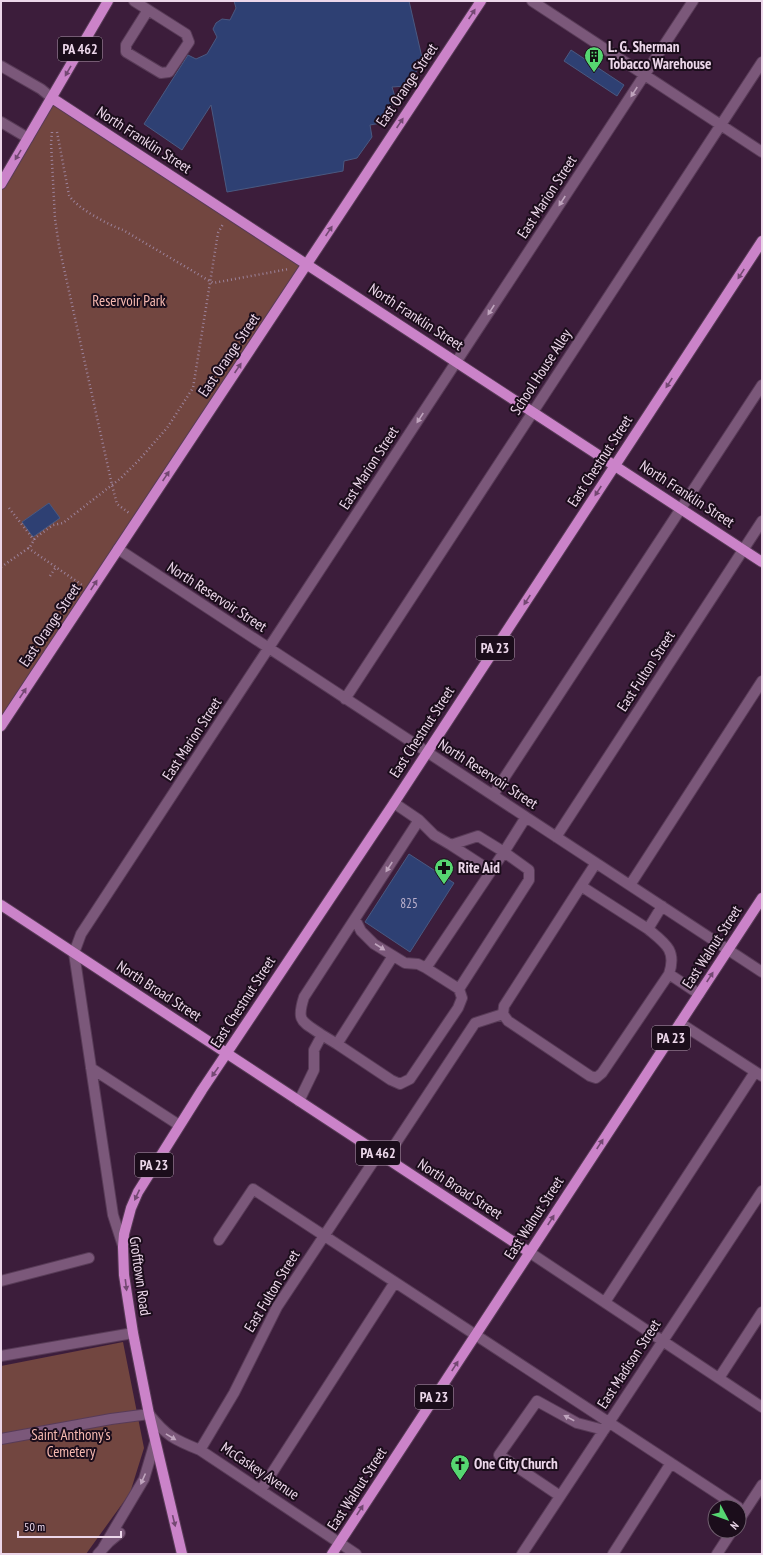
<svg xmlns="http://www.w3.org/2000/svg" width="763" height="1555" viewBox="0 0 763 1555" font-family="'PT Sans Narrow',sans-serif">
	<rect width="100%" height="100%" fill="#3c1d3b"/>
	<path fill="#724640" d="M52 98 307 264 1 726V184Z
		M123 1342 144 1448 130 1493 86 1554H1V1366Z"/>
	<path fill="#2e4073" stroke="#4a5981" d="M234 1H409L423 62 406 86 392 87 396 100 381 123 370 125 372 137 357 158 344 161 343 171 227 192 211 105 182 150 144 124 188 55 196 59 207 54 217 37 213 29 216 23 222 19 230 20 236 8Z
		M571 50 624 85 617 96 564 61Z
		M49 503 60 518 33 537 22 522Z
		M409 854 454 883 410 952 365 922Z"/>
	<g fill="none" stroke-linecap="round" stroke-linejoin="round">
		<g stroke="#583b57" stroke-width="12">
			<path id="minor" d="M134 1 186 34 189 42 169 72 161 73 126 52V45L148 10
				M532 1 762 152
				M1 66 41 89 52 98
				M1 122 28 138
				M118 549 762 972
				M345 699 762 62
				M493 795 762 385
				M556 837 762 521
				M451 845 491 871
				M596 863 581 886 648 929 662 906
				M630 885 762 681
				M581 886 504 1006 503 1014 508 1021 590 1076 596 1078 602 1073 669 974C677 950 665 943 648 929
				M355 919 361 931 374 944 405 963 418 964 426 968 504 852 478 836 451 845 434 835 419 820
				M426 968 459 989
				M669 974 699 994
				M680 1023 762 1076
				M322 1035C302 1021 296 1022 304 997L419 820 394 803
				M337 1044 391 1080 400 1084 410 1079 458 1008 462 998 459 989 529 880V870L504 852 526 817
				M91 1068 179 1125
				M299 1101 314 1070V1050L322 1035 337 1044 393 956
				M386 1158 475 1023 503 1014
				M219 1240 253 1189 738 1507
				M123 1246 113 1215 74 953 81 934 693 1
				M529 1252 762 1407
				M1 1281 89 1258
				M605 1302 755 1072
				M1 1356 133 1333
				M719 1378 762 1312
				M1 1439 111 1419 149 1414C166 1436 175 1440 200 1450L356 1554
				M200 1450 234 1393 277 1307 379 1153
				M261 1490 395 1282
				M560 1496 499 1455 537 1401 577 1423 604 1430
				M739 1520 762 1485
				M103 1548 144 1479 155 1442
				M98 1554 109 1542 120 1533
				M522 1554 762 1191
				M613 1554 671 1463
				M717 1554 732 1531"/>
		</g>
		<g stroke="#583b57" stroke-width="12">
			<path id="major" d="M52 98 762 562
				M1 184 108 1
				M1 726 481 1
				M1 905 529 1252
				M182 1554 149 1414 133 1333 124 1275 123 1247 124 1234 131 1208 138 1192 202 1090 394 803 762 241
				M332 1554 762 898"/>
		</g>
		<path stroke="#9d839b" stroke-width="2.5" stroke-dasharray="1 3" stroke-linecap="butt" d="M52 132 51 143 55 219 59 246 112 485 117 504 129 513
			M57 132 69 195C76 208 109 225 123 230L213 283 289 269
			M9 508 34 540
			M28 548 82 585
			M1 567 30 547 35 538 53 525 63 523 121 478 139 460 167 428 193 388 218 233 223 224
			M50 576 56 567"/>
		<use href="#minor" stroke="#7b587a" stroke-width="10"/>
		<use href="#major" stroke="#cb83c9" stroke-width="10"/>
	</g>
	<defs><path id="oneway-solid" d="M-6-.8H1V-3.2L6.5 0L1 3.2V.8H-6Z"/></defs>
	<g fill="#734872">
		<use href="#oneway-solid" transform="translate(472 14) rotate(-56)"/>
		<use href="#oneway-solid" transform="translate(68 71) rotate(120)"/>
		<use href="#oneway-solid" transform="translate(400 123) rotate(-56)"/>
		<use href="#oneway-solid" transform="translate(18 155) rotate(121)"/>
		<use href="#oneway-solid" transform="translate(329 231) rotate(-56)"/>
		<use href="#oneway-solid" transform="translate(741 274) rotate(123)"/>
		<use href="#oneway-solid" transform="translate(238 368) rotate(-56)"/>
		<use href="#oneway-solid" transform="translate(669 383) rotate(123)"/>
		<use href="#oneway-solid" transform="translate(166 476) rotate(-56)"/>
		<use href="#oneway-solid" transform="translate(598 491) rotate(123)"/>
		<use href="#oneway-solid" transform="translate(94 585) rotate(-57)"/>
		<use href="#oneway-solid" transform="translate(527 600) rotate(123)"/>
		<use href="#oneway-solid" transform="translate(23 693) rotate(-56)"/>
		<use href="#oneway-solid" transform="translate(710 977) rotate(-57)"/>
		<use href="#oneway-solid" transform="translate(215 1072) rotate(125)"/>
		<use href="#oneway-solid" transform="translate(600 1144) rotate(-57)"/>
		<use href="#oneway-solid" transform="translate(137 1195) rotate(115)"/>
		<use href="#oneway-solid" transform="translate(551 1220) rotate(-57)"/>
		<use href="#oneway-solid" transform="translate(126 1285) rotate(83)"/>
		<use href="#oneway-solid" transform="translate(455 1366) rotate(-57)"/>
		<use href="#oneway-solid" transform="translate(360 1510) rotate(-57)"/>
		<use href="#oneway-solid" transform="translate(174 1521) rotate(76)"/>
	</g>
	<g fill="#bfa4bd">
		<use href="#oneway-solid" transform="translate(634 92) rotate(123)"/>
		<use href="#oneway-solid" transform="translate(562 201) rotate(123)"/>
		<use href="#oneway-solid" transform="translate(491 310) rotate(123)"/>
		<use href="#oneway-solid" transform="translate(420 418) rotate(123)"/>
		<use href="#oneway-solid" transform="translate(389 867) rotate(123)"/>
		<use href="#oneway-solid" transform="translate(380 947) rotate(33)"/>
		<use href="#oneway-solid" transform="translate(569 1418) rotate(-152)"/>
		<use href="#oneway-solid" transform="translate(171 1437) rotate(31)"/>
		<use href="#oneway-solid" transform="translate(143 1479) rotate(114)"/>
	</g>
	<defs>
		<g id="building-pin" transform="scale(1)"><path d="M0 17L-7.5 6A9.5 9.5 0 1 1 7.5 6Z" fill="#56d671" stroke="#1b0d1b"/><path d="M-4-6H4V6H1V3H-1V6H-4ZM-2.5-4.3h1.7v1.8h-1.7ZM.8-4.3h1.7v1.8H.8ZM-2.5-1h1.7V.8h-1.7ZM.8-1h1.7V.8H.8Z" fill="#111"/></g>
		<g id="pharmacy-pin" transform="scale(1)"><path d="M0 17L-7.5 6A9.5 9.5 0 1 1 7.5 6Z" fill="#56d671" stroke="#1b0d1b"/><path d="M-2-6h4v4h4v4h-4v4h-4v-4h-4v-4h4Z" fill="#111"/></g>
		<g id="church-pin" transform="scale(1)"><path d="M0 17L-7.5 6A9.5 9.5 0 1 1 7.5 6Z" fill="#56d671" stroke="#1b0d1b"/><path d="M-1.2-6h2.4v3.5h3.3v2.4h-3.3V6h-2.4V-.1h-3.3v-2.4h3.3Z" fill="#111"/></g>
	</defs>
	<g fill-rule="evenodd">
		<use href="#building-pin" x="594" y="56"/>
		<use href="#pharmacy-pin" x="444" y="868"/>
		<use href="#church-pin" x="460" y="1464"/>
	</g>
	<g text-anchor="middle" stroke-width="4" stroke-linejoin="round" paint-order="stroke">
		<g font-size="13" fill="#bcb1cc">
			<text x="409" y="908">825</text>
		</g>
		<g fill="#1b0d1b" stroke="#ad9aac" stroke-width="1">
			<rect x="58" y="37" width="44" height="24" rx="3"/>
			<rect x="476" y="636" width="38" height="24" rx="3"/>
			<rect x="652" y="1026" width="38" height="24" rx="3"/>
			<rect x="356" y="1141" width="44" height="24" rx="3"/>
			<rect x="135" y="1153" width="38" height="24" rx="3"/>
			<rect x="415" y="1385" width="38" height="24" rx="3"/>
		</g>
		<g font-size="14" font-weight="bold" fill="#ecd7ea">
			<text x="80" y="54">PA 462</text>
			<text x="495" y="653">PA 23</text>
			<text x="671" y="1043">PA 23</text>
			<text x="378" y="1158">PA 462</text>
			<text x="154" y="1170">PA 23</text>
			<text x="434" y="1402">PA 23</text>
		</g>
		<g font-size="15" font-weight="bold" fill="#ecd7ea" stroke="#1b0d1b" text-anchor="start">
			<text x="608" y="52">L. G. Sherman<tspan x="608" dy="17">Tobacco Warehouse</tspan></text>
			<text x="458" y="873">Rite Aid</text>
			<text x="474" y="1469">One City Church</text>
		</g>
		<g font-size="15" fill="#ecd7ea" stroke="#1b0d1b">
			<text transform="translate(407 85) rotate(-56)" y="5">East Orange Street</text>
			<text transform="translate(144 140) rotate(33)" y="5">North Franklin Street</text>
			<text transform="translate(547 197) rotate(-57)" y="5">East Marion Street</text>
			<text transform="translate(416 317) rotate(33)" y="5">North Franklin Street</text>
			<text transform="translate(229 355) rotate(-56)" y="5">East Orange Street</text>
			<text transform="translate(541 372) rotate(-57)" y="5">School House Alley</text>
			<text transform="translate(600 461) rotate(-57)" y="5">East Chestnut Street</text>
			<text transform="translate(369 468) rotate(-57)" y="5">East Marion Street</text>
			<text transform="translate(687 494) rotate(33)" y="5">North Franklin Street</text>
			<text transform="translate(217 597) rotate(33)" y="5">North Reservoir Street</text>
			<text transform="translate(50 625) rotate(-56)" y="5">East Orange Street</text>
			<text transform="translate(646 671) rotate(-57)" y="5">East Fulton Street</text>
			<text transform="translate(422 732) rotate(-57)" y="5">East Chestnut Street</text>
			<text transform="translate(192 739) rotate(-57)" y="5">East Marion Street</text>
			<text transform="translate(488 774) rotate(33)" y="5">North Reservoir Street</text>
			<text transform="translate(712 947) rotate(-57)" y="5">East Walnut Street</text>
			<text transform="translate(159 991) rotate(33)" y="5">North Broad Street</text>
			<text transform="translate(243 1002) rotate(-57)" y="5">East Chestnut Street</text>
			<text transform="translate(460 1189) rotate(33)" y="5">North Broad Street</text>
			<text transform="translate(534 1218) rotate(-57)" y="5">East Walnut Street</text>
			<text transform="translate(140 1276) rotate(82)" y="5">Grofftown Road</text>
			<text transform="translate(272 1291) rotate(-59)" y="5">East Fulton Street</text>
			<text transform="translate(629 1364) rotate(-57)" y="5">East Madison Street</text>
			<text transform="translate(260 1471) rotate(34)" y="5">McCaskey Avenue</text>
			<text transform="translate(357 1489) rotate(-57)" y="5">East Walnut Street</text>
		</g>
		<g font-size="15" fill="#f6b9b0" stroke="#1b0d1b">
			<text x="129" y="306">Reservoir Park</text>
			<text x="71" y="1440">Saint Anthony's<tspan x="71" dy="17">Cemetery</tspan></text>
		</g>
	</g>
	<rect width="763" height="1555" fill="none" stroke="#ecd7ea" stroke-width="4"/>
	<g transform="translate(727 1519) rotate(131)"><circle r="19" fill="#1b0d1b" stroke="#6f5e6e"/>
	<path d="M0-3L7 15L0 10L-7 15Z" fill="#56d671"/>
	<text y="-6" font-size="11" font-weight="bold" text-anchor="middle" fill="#ecd7ea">N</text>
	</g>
	<path d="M18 1531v6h103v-6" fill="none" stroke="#ecd7ea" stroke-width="2"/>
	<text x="24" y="1531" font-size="12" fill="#ecd7ea" stroke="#1b0d1b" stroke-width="3" paint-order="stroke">50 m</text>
</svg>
